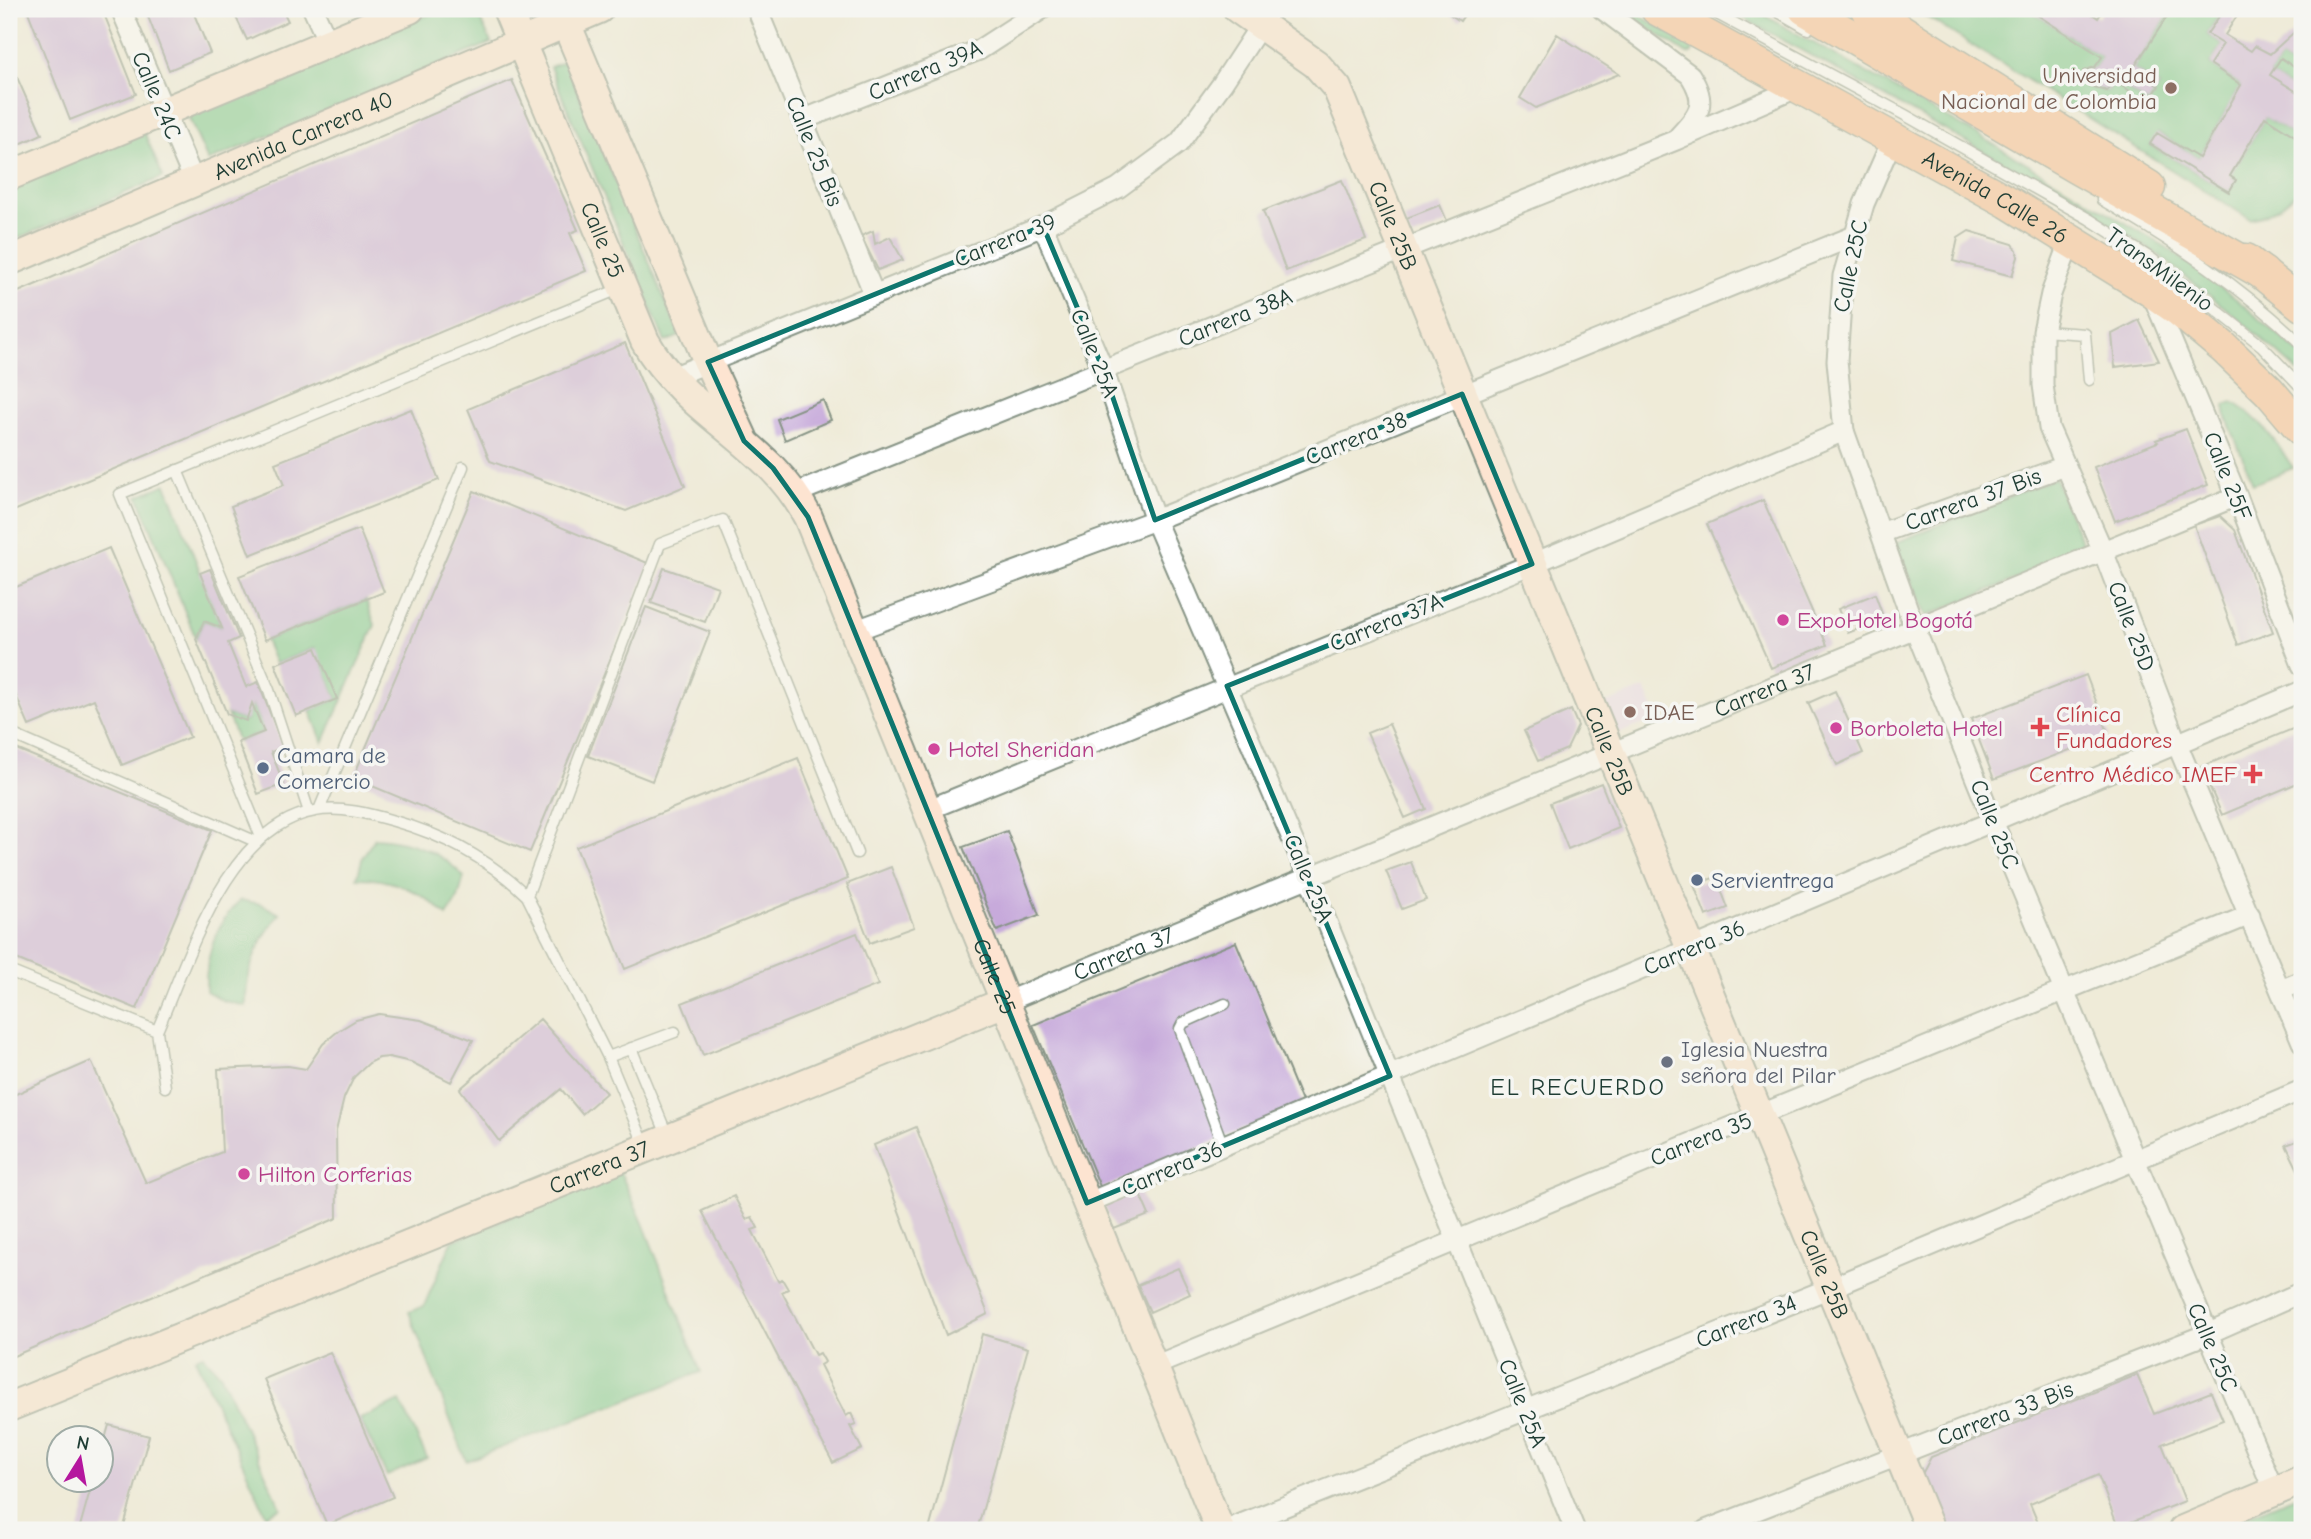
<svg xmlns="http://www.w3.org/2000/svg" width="2311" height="1539" viewBox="0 0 2311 1539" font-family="'Comic Neue',sans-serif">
	<rect width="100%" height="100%" fill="#f6f6f2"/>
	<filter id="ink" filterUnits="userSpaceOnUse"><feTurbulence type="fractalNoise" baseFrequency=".0143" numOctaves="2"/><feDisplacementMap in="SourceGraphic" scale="14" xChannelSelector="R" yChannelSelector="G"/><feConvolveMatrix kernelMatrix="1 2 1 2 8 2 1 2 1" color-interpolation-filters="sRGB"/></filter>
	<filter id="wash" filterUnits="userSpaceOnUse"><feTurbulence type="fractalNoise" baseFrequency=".00686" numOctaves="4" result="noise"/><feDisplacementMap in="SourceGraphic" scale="28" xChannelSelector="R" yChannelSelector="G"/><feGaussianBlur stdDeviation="1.57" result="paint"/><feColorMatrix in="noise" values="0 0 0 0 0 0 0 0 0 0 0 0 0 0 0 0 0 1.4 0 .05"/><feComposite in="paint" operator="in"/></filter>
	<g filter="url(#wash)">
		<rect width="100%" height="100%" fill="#efebd8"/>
		<path fill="#e8d2ee" d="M1645 688 1658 719 1617 734 1602 705Z"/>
		<path fill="#74c88b" stroke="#4a8260" stroke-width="2" d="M442 9H476L491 43 208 161 187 114Z
			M1620 9H1628L1694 47 1692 53 1687 54Z
			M1727 9H1753L1978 135 2166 247 2235 298 2293 347 2302 356V375L2239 319 2160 256 2071 200Z
			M1914 9H2028L2102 57 2095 67 2083 71 2080 83 2107 91 2115 81 2147 103 2159 86 2133 69 2172 9H2217L2222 12 2207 34 2223 44 2210 64 2241 85 2199 158 2158 133 2150 145 2229 192 2236 180 2230 176 2265 117 2301 140 2302 138V187C2286 203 2273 214 2250 219Z
			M2281 58 2298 70 2302 66V95L2270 75Z
			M565 61 680 336 665 342 550 67Z
			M144 132 163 177 9 242V189Z
			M2233 402C2259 417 2277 443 2293 468L2253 484 2225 413V405Z
			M2055 478 2085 551 1926 616 1895 543Z
			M166 484 222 628 204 621 196 639 138 496Z
			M366 600 375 625 323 743 310 710 337 699 315 648 275 664 265 640Z
			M252 703 264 732 238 742 227 714 246 721Z
			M375 838C409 840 441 851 464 877L458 898 447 916C422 891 392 878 357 878L363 856Z
			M240 900 261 904 280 914C257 941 245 970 246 1006L224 1001 206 991C205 957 215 924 240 900Z
			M620 1172 643 1223 701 1372 466 1461 409 1312 424 1306 452 1241Z
			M203 1355 221 1375 281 1508 266 1515 195 1358Z
			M400 1401 427 1458 387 1476 360 1419Z
			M2302 1493V1516L2267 1530H2213Z"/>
		<g id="blocks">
			<path fill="#c7aadb" d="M27 9H102L136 94 70 120Z
				M145 9H192L210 53 169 70Z
				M232 9H282L288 21 247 40Z
				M1442 9H1468L1460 21Z
				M2028 9H2085L2098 18 2104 9H2172L2133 69 2159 86 2148 103 2115 81 2107 91 2080 83 2083 71 2095 67 2102 57Z
				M2217 9H2241L2225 35 2251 51 2255 46 2270 54 2302 25V66L2298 70 2281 58 2270 75 2302 95V138L2301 140 2265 117 2230 176 2236 180 2229 192 2150 144 2157 133 2199 158 2241 85 2210 64 2223 44 2207 34 2222 12Z
				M1557 34 1619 74 1536 108 1520 98Z
				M9 59 42 134 9 149Z
				M512 80 578 230 570 233 586 271 9 513V296Z
				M1342 180 1366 240 1286 271 1263 211Z
				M1440 205 1448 223 1411 238 1404 219Z
				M873 231 875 244 890 237 903 260 878 270 861 236Z
				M1969 231 2013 244 2017 250 2018 257 2012 276 1953 261 1958 238Z
				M2139 320 2159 361 2115 367 2112 334Z
				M625 343 685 486 626 511 490 461 468 409Z
				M823 400 831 420 785 440 777 419Z
				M411 409 439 480 250 555 231 506 284 485 275 463Z
				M2186 429 2208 485 2115 521 2094 467 2158 442 2156 440Z
				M474 491 650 564 530 852 353 778Z
				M1763 500 1827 645 1771 668 1707 524Z
				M2220 516 2235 530 2273 632 2238 645 2194 525Z
				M359 529 384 592 265 640 239 576Z
				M109 548 190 737 122 765 94 699 29 726 9 679V590Z
				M664 568 718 587 705 622 651 603Z
				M210 569 239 638 228 643 246 687 258 682 283 747 271 752 284 784 258 794 238 742 264 732 252 703 246 721 227 714 196 639 204 621 222 628 200 573Z
				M1875 594 1884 619 1848 633 1838 609Z
				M646 607 710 632 652 781 588 756Z
				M316 648 337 699 296 716 275 664Z
				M2086 675 2109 735 1994 779 1971 719Z
				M1835 691 1863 753 1837 765 1808 703Z
				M1571 710 1578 726 1567 749 1538 761 1524 731Z
				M1389 724 1426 809 1405 818 1367 733Z
				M2302 725V781L2222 815 2201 767Z
				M9 746 212 830 137 1009 9 956Z
				M798 758 848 879 625 969 576 847Z
				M1601 783 1619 828 1568 849 1550 803Z
				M1007 831 1039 915 997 931 963 847Z
				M1411 862 1426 900 1402 909 1386 871Z
				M891 867 914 927 870 943 847 884Z
				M1716 877 1728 908 1706 916 1694 885Z
				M857 933 878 985 703 1055 682 1003Z
				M1236 942 1303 1104 1101 1189 1033 1025Z
				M379 1014 421 1020 473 1040 451 1082 411 1062 389 1057 379 1058 369 1063 354 1077 344 1098 336 1131 337 1218 9 1358V1097L91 1061 146 1183 222 1152 218 1069 288 1066 306 1069 323 1044 338 1031 356 1020Z
				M540 1019 606 1093 582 1114 561 1089 499 1141 460 1089Z
				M916 1127 988 1314 946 1335 874 1145Z
				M2302 1139V1178L2286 1145Z
				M1139 1192 1149 1215 1114 1229 1104 1206Z
				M734 1196 746 1219 752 1217 758 1228 752 1230 778 1281 782 1279 788 1289 782 1292 815 1355 820 1353 825 1362 820 1365 846 1416 851 1413 856 1424 850 1426 862 1449 833 1463 702 1211Z
				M1178 1268 1190 1294 1150 1312 1138 1285Z
				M982 1334 1028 1348 977 1530H929Z
				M330 1352 393 1497 327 1525 264 1379Z
				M2137 1375 2154 1414 2211 1392 2223 1420 2162 1444 2185 1501 2118 1527 2098 1475 2030 1504 2041 1530H1945L1922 1474 1931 1457Z
				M109 1425 149 1436 123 1530H79L93 1480H102V1450Z"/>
		</g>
	</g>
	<g filter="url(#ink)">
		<use href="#blocks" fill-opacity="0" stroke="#879486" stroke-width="2"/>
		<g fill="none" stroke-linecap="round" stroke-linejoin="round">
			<g stroke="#879486" stroke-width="13">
				<path id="lane" d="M1708 9 1905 115 2089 219 2152 259 2262 346 2302 388
					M1773 9 1808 29
					M2102 200C2174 242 2243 287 2302 345
					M2043 331 2085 334 2089 380
					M177 470 269 690 309 812
					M9 733 257 842
					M319 810 463 467
					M261 837 120 494 619 289
					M527 896 608 1057 645 1146
					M9 971 157 1031C188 960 227 826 315 811 340 806 370 814 394 821 444 835 490 860 527 896L660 544 723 520 857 853
					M157 1031 165 1087
					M631 1048 667 1135
					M608 1057 675 1032
					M1223 1146 1180 1029 1183 1023 1225 1004"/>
			</g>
			<g stroke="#879486" stroke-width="23">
				<g id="street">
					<path d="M121 9 194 181"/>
					<path d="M313 9 328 42"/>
					<path d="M757 9 874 294"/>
					<path d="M1602 9 1690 75C1708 103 1700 114 1679 136"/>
					<path d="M802 120 979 50 1042 9"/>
					<path d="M1893 138 1864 204 1843 276 1837 361 1844 431 1915 629 1993 821 2274 1491"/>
					<path d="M1043 226 1103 369 1155 520 1309 878 1575 1530"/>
					<path d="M2071 239 2051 294 2043 331V385L2049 428 2103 551 2177 744 2302 1042"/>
					<path d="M2152 294 2237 496 2302 665"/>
					<path d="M670 378 1043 226 1118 188 1179 143 1222 84 1271 9"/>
					<path d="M794 494 1676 140 1799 87"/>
					<path d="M1881 533 2065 466"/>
					<path d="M854 631 1155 520 1854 236"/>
					<path d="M927 810 1532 564 1844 431"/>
					<path d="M2281 990 2302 981"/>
					<path id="s1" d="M1005 1002 2237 496"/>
					<path d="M1087 1203 2302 691"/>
					<path d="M1154 1366 1759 1115 2250 915"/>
					<path d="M1226 1530 1830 1288 2302 1090"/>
					<path d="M1706 1530 2207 1334 2302 1292"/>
				</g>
			</g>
			<g stroke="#879486" stroke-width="32">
				<g id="secondary">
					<path id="s2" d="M507 9 645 341C687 416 768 440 808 517L1220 1530"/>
					<path d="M545 9 566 23 708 362 743 438"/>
					<path id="s3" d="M1238 9 1316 64 1337 88 1930 1530"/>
					<path d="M9 176 410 9"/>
					<path id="s4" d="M9 261 599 9"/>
					<path id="s5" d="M9 1407 1005 1002"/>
					<path d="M2183 1530 2302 1480"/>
				</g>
			</g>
			<g stroke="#879486" stroke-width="35">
				<g id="primary">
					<path id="s6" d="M1657 9 2008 202 2150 290 2180 311 2224 348 2269 391 2302 430"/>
					<path d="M1805 9 2077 168 2263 273"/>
					<path d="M1867 9 2149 187"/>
					<path d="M2246 260 2302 305"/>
				</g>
			</g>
			<use href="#lane" stroke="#fff" stroke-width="10"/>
			<use href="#street" stroke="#fff" stroke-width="19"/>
			<use href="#secondary" stroke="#fde4d1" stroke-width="28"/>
			<use href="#primary" stroke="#fbbb8c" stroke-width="32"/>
		</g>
	</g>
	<path d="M0 0H2311V1539H0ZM1043 226 1103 369 1155 520 1462 394 1532 564 1227 686 1390 1076 1087 1203 808 517 773 468 744 441 708 362Z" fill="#efebd8" fill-opacity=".55" fill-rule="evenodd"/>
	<path fill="none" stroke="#0f766e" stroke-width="5" stroke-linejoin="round" d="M1043 226 1103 369 1155 520 1462 394 1532 564 1227 686 1390 1076 1087 1203 808 517 773 468 744 441 708 362Z"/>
	<g fill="#8d6e63" stroke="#f6f6f2" stroke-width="2.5">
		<circle cx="2171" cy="88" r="7"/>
		<circle cx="1630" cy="712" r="7"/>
	</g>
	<g fill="#d1479c" stroke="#f6f6f2" stroke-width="2.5">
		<circle cx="1783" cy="620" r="7"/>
		<circle cx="1836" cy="728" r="7"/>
		<circle cx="934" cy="749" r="7"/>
		<circle cx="244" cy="1174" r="7"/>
	</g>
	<g fill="#e0444e" stroke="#f6f6f2" stroke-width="2.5">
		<path d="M2036.5 716.5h7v7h7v7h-7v7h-7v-7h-7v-7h7z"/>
		<path d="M2249.5 763.5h7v7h7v7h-7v7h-7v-7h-7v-7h7z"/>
	</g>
	<g fill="#5c6f8a" stroke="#f6f6f2" stroke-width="2.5">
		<circle cx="263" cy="768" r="7"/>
		<circle cx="1697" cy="880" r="7"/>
	</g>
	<circle fill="#6b7280" stroke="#f6f6f2" stroke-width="2.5" cx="1667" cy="1062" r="7"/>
	<g text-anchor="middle" stroke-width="7" stroke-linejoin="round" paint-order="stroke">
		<g font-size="23" fill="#1f3d34" stroke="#f6f6f2">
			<text transform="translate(925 70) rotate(-23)" y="8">Carrera 39A</text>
			<text transform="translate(157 95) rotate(67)" y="8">Calle 24C</text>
			<text dy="8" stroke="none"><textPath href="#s4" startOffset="320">Avenida Carrera 40</textPath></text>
			<text transform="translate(815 151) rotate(68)" y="8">Calle 25 Bis</text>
			<text dy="8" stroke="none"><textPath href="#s6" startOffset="387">Avenida Calle 26</textPath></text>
			<text dy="8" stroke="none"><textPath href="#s3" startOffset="276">Calle 25B</textPath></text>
			<text transform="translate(1005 240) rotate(-22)" y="8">Carrera 39</text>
			<text dy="8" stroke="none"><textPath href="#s2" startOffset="250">Calle 25</textPath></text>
			<text transform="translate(1850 266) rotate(-78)" y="8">Calle 25C</text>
			<text transform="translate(2160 269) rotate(36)" y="8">TransMilenio</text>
			<text transform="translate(1235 317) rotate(-22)" y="8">Carrera 38A</text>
			<text transform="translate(1095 353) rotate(68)" y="8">Calle 25A</text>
			<text transform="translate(1356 438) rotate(-22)" y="8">Carrera 38</text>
			<text transform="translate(2228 476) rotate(68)" y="8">Calle 25F</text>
			<text transform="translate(1973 499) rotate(-20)" y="8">Carrera 37 Bis</text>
			<text transform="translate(1386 622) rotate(-22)" y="8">Carrera 37A</text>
			<text transform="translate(2132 626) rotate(69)" y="8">Calle 25D</text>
			<text dy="8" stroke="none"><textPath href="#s1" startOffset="821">Carrera 37</textPath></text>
			<text dy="8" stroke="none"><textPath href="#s3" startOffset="844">Calle 25B</textPath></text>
			<text transform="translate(1995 824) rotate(68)" y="8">Calle 25C</text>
			<text transform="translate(1309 878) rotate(67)" y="8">Calle 25A</text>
			<text transform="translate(1694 947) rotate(-23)" y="8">Carrera 36</text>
			<text dy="8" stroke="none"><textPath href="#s1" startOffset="128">Carrera 37</textPath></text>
			<text dy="8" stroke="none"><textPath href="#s2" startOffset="1097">Calle 25</textPath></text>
			<text transform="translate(1701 1139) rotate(-22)" y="8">Carrera 35</text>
			<text dy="8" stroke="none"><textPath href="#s5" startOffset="637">Carrera 37</textPath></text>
			<text transform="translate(1172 1168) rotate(-23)" y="8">Carrera 36</text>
			<text dy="8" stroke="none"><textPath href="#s3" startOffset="1410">Calle 25B</textPath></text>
			<text transform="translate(1746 1321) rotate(-22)" y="8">Carrera 34</text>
			<text transform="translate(2213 1347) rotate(67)" y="8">Calle 25C</text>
			<text transform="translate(1523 1403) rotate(68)" y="8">Calle 25A</text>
			<text transform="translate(2005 1413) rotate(-21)" y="8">Carrera 33 Bis</text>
		</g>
		<g font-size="23" fill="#785e54" stroke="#f6f6f2" text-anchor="end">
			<text x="2157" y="83">Universidad<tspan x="2157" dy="26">Nacional de Colombia</tspan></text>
			<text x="1644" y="720" text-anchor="start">IDAE</text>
		</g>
		<g font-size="23" fill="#b23c85" stroke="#f6f6f2" text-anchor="start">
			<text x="1797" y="628">ExpoHotel Bogotá</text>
			<text x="1850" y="736">Borboleta Hotel</text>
			<text x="948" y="757">Hotel Sheridan</text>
			<text x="258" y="1182">Hilton Corferias</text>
		</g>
		<g font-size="23" fill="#be3a42" stroke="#f6f6f2" text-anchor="start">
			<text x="2056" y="722">Clínica<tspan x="2056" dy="26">Fundadores</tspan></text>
			<text x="2237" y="782" text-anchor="end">Centro Médico IMEF</text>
		</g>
		<g font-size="23" fill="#4e5e75" stroke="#f6f6f2" text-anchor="start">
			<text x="277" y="763">Camara de<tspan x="277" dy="26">Comercio</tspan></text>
			<text x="1711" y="888">Servientrega</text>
		</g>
		<g font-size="23" fill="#5b616d" stroke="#f6f6f2" text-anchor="start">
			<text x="1681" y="1057">Iglesia Nuestra<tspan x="1681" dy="26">señora del Pilar</tspan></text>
		</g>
		<g font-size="24" letter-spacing="2" fill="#1f3d34" stroke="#f6f6f2">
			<text x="1578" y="1095">EL RECUERDO</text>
		</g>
	</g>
	<rect width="2311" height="1539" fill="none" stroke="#f6f6f2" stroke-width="35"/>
	<g transform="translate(80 1459) rotate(11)"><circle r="33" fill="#f6f6f2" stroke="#a0aca6" stroke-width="2"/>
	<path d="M0-5L12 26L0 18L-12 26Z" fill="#b5179e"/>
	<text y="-10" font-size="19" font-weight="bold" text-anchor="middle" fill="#1f3d34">N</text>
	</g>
</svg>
